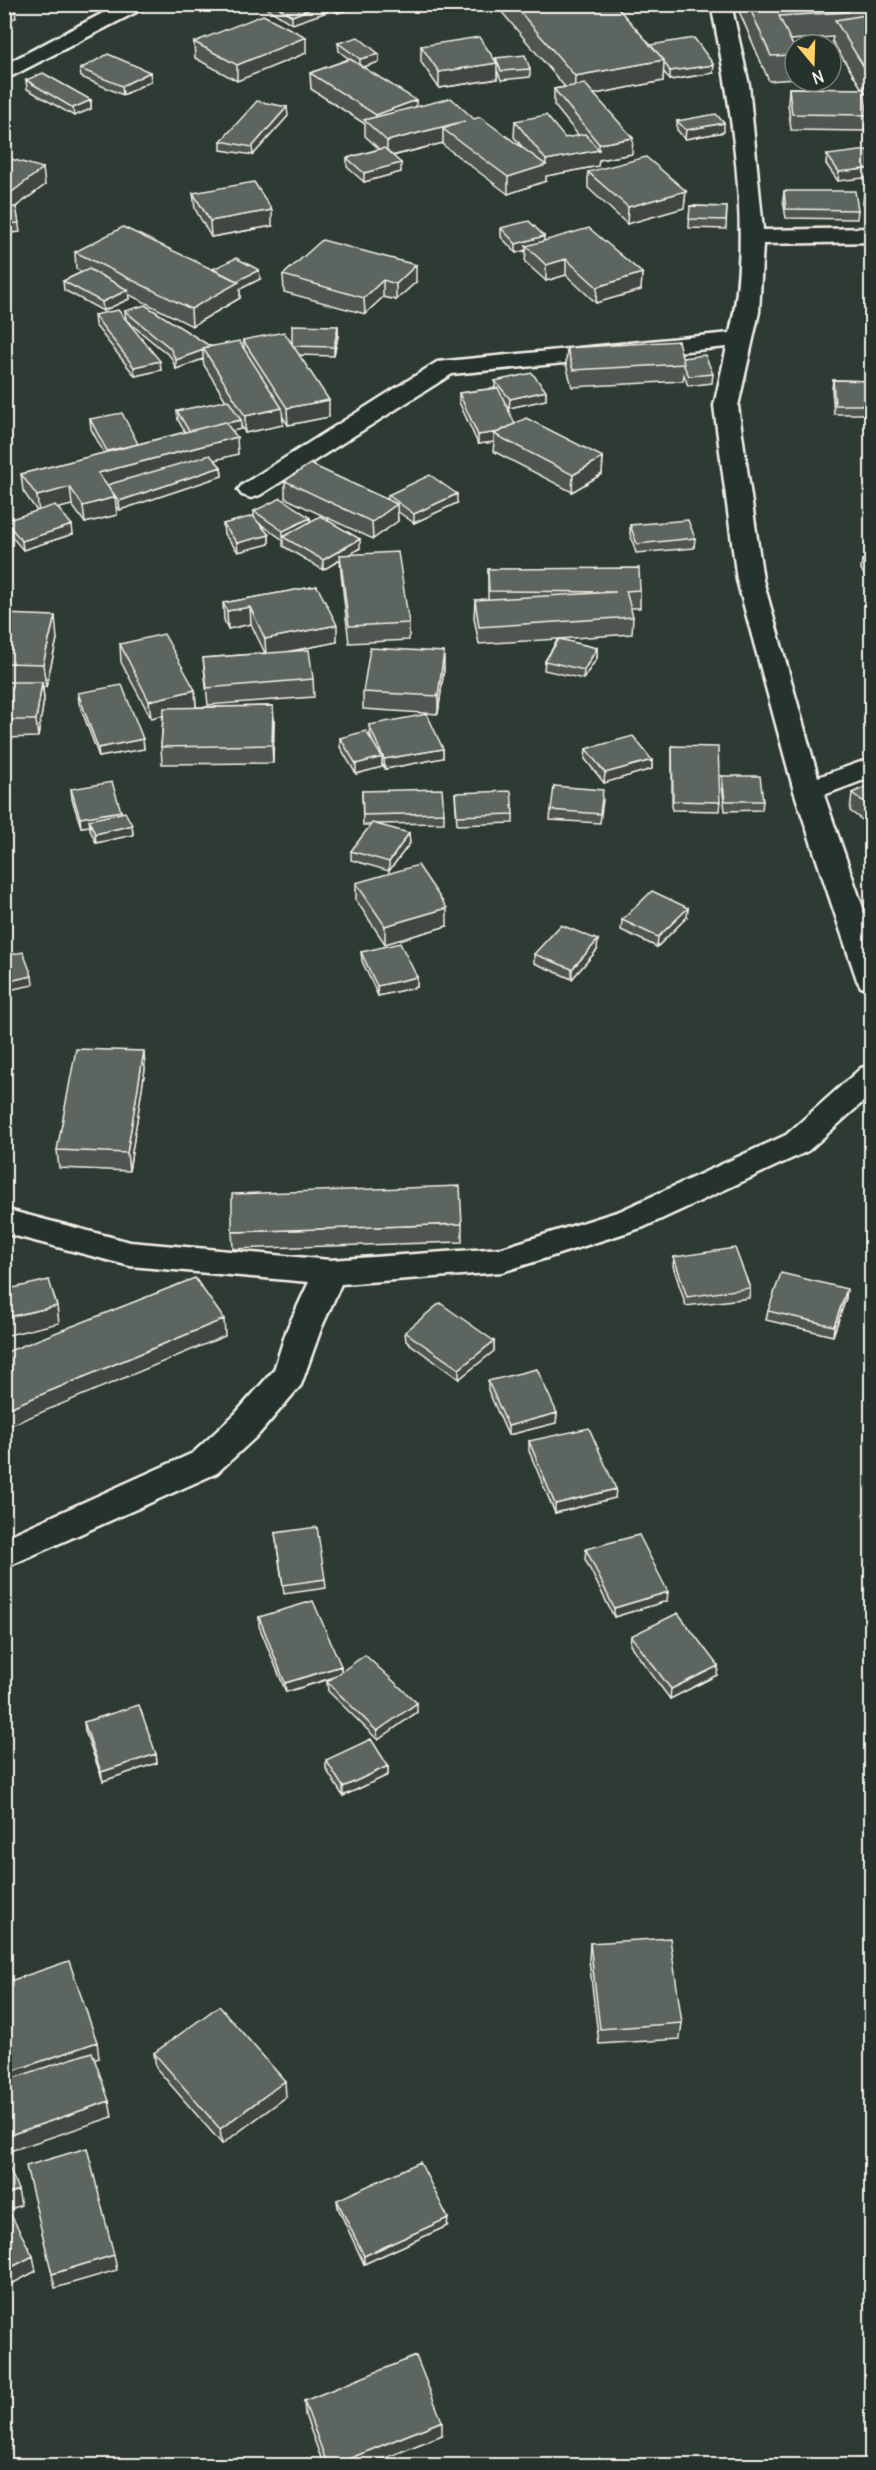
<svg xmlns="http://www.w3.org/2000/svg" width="876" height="2470" viewBox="0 0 876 2470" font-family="Delius,sans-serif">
	<rect width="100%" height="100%" fill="#2e3b34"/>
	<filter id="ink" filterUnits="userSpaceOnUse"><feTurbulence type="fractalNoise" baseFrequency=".0167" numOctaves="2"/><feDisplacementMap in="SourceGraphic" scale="12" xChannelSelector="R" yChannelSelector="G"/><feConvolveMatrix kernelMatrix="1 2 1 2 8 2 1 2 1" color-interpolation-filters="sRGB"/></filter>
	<g filter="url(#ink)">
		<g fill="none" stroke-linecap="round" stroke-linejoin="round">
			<g stroke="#f4f1e8" stroke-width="5">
				<path id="minor" d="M711 4H731L749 85 763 230 872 228V242L763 244 759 312 738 406 763 580 818 777 872 758V777L824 795 872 934V990L861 987 857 980 794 791 737 580 714 406 727 347 452 374 260 495 251 498 242 495 238 490 242 485 437 362 730 333C753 234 731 103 711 4Z
					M872 1065V1094L808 1151 644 1227 502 1272 341 1284 321 1329 301 1385 259 1434 217 1473 4 1568V1538L193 1453 235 1414 274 1370 287 1329 309 1282 130 1266 4 1233V1209L130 1242 330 1260 502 1248 620 1211 786 1135 861 1068Z"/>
			</g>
			<g stroke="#f4f1e8" stroke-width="5">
				<path id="secondary" d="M120 4H147L144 8 4 80V65Z"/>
			</g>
			<use href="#minor" fill="#26332d" fill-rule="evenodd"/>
			<use href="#secondary" fill="#26332d" fill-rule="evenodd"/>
		</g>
		<path fill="#4f5751" stroke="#f4f1e8" stroke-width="1.5" d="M260 4H365L338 13 327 5V12L292 24Z
			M495 4H614L650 45 713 73 670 80 663 71V81L594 94 632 154 599 160 598 166 546 176V181L508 194 443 145V143L393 156 401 172 364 182 347 167V158L379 149 365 136V124L311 89 310 73 349 59 339 51 338 43 379 54V62L363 67 416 107 474 119 524 149 514 137 515 121 565 138 579 136 554 105V89L565 87Z
			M736 4H872V93H864L867 115 865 131 791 130 788 104 789 88 862 89 832 41 833 37 790 40 795 50V79L769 81Z
			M194 42 306 53 237 81 195 58Z
			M421 46 496 61V58L530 69V77L501 80 497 70V79L439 88 421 62Z
			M80 69 150 72 151 81 123 95 81 77Z
			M26 80 91 100V109L74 116 27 89Z
			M288 116 253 155 221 150V141Z
			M677 121 724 132 685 139 677 130Z
			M827 155H872L838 181 826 164Z
			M4 157 45 185 16 207 20 232 4 234Z
			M588 172 686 191 684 208 627 224 588 188Z
			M784 191 858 210 857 219 786 218 783 200Z
			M193 193 272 226 211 237 195 209Z
			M864 194H872V216L863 203Z
			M690 206 727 207 726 229 689 228Z
			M501 228 544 241 642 273 641 290 596 303 566 275 546 281 525 262 526 250 516 253 501 237Z
			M75 252 213 269 260 279 240 289V298L192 326 128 294 129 299 103 311 64 290 63 281 82 272 76 269Z
			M283 275 416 282 396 300 383 297 365 314 284 292Z
			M125 311 210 346 244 348 243 340 292 343 338 326V336L334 356 299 355 329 417 288 425 282 416 283 425 245 433 241 426V429L232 431 238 454 215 460 221 467 222 476 120 510 116 507 117 515 85 523 72 505 58 508 73 534 23 550 6 530 5 521 37 511 23 491 21 474 104 453 91 429 90 419 138 444 185 432 178 420 177 411 226 401 204 365 203 359 176 369 171 357 126 320Z
			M94 315 161 370 135 376 95 325Z
			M567 348 683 358 713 374 712 383 688 386 684 375 683 381 572 387 566 364Z
			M833 380 872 381V414H834L832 389Z
			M495 381 546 391V400L509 408 504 402 515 424 603 457 602 474 572 492 493 451 494 442 478 444 459 402V393L495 388Z
			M285 481 388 499V495L457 503 414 523 397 511 398 521 373 539 285 498Z
			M254 511 310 518V522L360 548 349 555 409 623V640L349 643 341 573 340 560 323 570 283 546V540L259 523 269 535V544L238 552 224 534 223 524 254 517Z
			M630 525 695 538 694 548 636 553 630 534Z
			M872 558V587H871L861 569 862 560Z
			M488 569 640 590V608H630L633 617 632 634 559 639 597 648V658L583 679 544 670 545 661 558 639 479 644 474 618 475 600 488 599Z
			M317 586 337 642 292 651 313 679 314 697 208 705 203 658 265 653 251 624 228 629 224 620 223 603Z
			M4 614 57 639 46 687H43L44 699 38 737 4 738Z
			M120 644 195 690 196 707 273 706 274 723 273 763 162 764 161 747 163 715 151 718 121 662Z
			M444 669 438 714 363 709V692Z
			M78 693 143 739 144 749 99 757 79 703Z
			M369 725 443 749V758L385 769 382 764V767L356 774 340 747V738L373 743 370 734Z
			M672 746 720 802 719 811 672 810Z
			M586 749 652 760V769L604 783 585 759Z
			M722 776 763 801 762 810 725 811 722 786Z
			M872 784V827L850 811 852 793Z
			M71 789 121 811V813L132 825 133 835 96 843 90 830V826L81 827 72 799Z
			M362 791 444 813V823L378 824 410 843 389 871 351 860V851L371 825H363Z
			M455 793 513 814V823L457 825Z
			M603 800 600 823 550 820 551 810Z
			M356 883 447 926 385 944 356 900Z
			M688 908 687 917 657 947 621 930 622 920Z
			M597 950 572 979 534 963V954Z
			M361 952 417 977V987L378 996 362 961Z
			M145 1069 129 1171 59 1168 57 1150Z
			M462 1224V1242L233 1249 232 1232Z
			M674 1257 750 1288 749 1298 686 1306 673 1266Z
			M846 1298 833 1336 766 1320 768 1311Z
			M405 1332 494 1341V1351L459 1379 406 1341Z
			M872 1366V1378L869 1377 870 1367Z
			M488 1381 557 1413 556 1423 508 1435 488 1390Z
			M529 1441 615 1498 555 1513 529 1451Z
			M275 1533 325 1579 326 1588 284 1594Z
			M586 1549 667 1601 614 1617 585 1559Z
			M259 1617 341 1666V1672L417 1712 378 1740 328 1691 327 1682 333 1678 286 1692 259 1626Z
			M631 1636 718 1666 717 1675 670 1699 630 1645Z
			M84 1722 156 1754 157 1763 103 1781 85 1731Z
			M326 1760 388 1766V1775L343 1796 326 1769Z
			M590 1943 682 2023 680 2039 599 2044 589 1960Z
			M154 2053 286 2097 222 2144 156 2068Z
			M337 2200 447 2226 364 2264 338 2208Z
			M304 2401 442 2435 366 2466H324L305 2415Z"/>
		<path fill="#404742" stroke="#f4f1e8" stroke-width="1.5" d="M4 4H14L16 18 4 20Z
			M323 4H327V12L292 24V16Z
			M338 4H365L338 13Z
			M452 4H478L452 9Z
			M306 37V53L237 81V65Z
			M379 54V62L360 68V59Z
			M664 60 663 81 574 98 575 76Z
			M497 63V79L439 88V72Z
			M714 65 713 73 670 80V71Z
			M872 71V93H864L867 72Z
			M150 72 151 81 123 95 122 86Z
			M91 100V109L74 116 73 108Z
			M416 100V117L376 131V115Z
			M287 107 288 116 253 155 252 147Z
			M465 121 443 129V143L387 157V141Z
			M724 123V132L685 139 686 130Z
			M633 138 632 154 599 160 598 166 546 176V181L508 194V177L546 165V160L599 150V144Z
			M401 163V172L364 182V173Z
			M43 168 45 185 10 211 8 195Z
			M872 168V177L838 181 839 172Z
			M686 191 684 208 627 224 628 207Z
			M272 210V226L211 237 210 221Z
			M544 236V245L526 246V250L516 253V244Z
			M566 259V275L546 281V265Z
			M416 265V282L396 300V284Z
			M259 270 260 279 240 289V298L192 326 191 309 232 283Z
			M642 273 641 290 596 303 597 287Z
			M383 280V297L365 314 364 298Z
			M128 290 129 299 103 311 102 302Z
			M338 326V336L334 356V347Z
			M203 350V359L176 369V360Z
			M160 361 161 370 135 376 134 367Z
			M546 391V400L509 408 510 399Z
			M329 400V417L288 425 287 408Z
			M282 408 283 425 245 433V416Z
			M241 420V429L190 440 189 431Z
			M517 429 494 434V442L478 444V435Z
			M237 437 238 454 107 488 98 473Z
			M603 457 602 474 572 492 573 475Z
			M221 467 222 476 120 510 119 501Z
			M70 487 72 505 39 513 37 496Z
			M457 494V503L414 523V514Z
			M115 497 117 515 85 523 83 506Z
			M397 504 398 521 373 539 372 522Z
			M310 518V528L283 537V531Z
			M72 525 73 534 23 550 22 541Z
			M269 535V544L238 552 237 543Z
			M360 539V548L323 570V560Z
			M250 607 251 624 228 629 227 611Z
			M55 616 57 639 46 687 43 664Z
			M337 625V642L266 656 265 639Z
			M597 648V658L583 679 584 670Z
			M444 652V669L438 714V696Z
			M42 682 44 699 38 737 36 720Z
			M195 690 196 708 151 718 149 701Z
			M273 706 274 723 273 763 272 745Z
			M143 739 144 749 99 757 98 748Z
			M443 749V758L385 769 384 759Z
			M382 757V767L356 774V764Z
			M652 760V769L604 783 605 773Z
			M121 811 122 820H89L90 826 81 827 80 818Z
			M132 825 133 835 96 843 95 834Z
			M409 833 410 843 389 871V862Z
			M447 908V926L385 944V926Z
			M688 908 687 917 657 947 658 937Z
			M598 940 597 950 572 979V969Z
			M32 976 33 985 4 991V982Z
			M417 977V987L378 996 377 986Z
			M144 1051 145 1069 129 1171 127 1153Z
			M847 1289 846 1298 833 1336 834 1326Z
			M57 1306 59 1323 4 1336V1318Z
			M224 1319 225 1336 4 1428V1410Z
			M494 1341V1351L459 1379V1369Z
			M557 1413 556 1423 508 1435V1426Z
			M616 1489 615 1498 555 1513V1504Z
			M668 1592 667 1601 614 1617V1608Z
			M341 1666V1675L286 1692 285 1683Z
			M718 1666 717 1675 670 1699 671 1689Z
			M417 1703V1712L378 1740 377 1731Z
			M156 1754 157 1763 103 1781 101 1772Z
			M388 1766V1775L343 1796V1787Z
			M97 2042 99 2058 4 2091V2074Z
			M285 2081 286 2097 222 2144 220 2129Z
			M109 2101 112 2117 4 2153V2137Z
			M18 2190 21 2205 4 2212V2196Z
			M448 2218 447 2226 364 2264V2256Z
			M114 2255 117 2270 55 2288 52 2274Z
			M33 2256 36 2271 4 2288V2271Z
			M442 2421V2435L366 2466H331Z"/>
		<path fill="#5c655e" stroke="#f4f1e8" stroke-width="1.5" d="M273 4H323L292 16Z
			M513 4H614L664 60 575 76Z
			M748 4H845L848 12 779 16 795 50V55L771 56Z
			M872 14V71L867 72 835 20Z
			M263 15 306 37 237 65 194 42Z
			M358 37 379 54 360 59 338 43Z
			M479 37 497 63 439 72 421 46Z
			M694 38 714 65 670 71 664 62V60L650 45Z
			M108 54 150 72 122 86 80 69Z
			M525 55 530 69 501 71 496 58Z
			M350 59 416 100 376 115 310 73Z
			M43 73 91 100 73 108 26 80Z
			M585 84 633 138 599 144 554 89Z
			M789 88 864 89 867 115 792 114Z
			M451 98 474 119 480 117 546 165 508 177 443 129 465 121 387 141 364 120Z
			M257 101 287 107 252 147 221 141Z
			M716 114 724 123 686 130 677 121Z
			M546 115 565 138 585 134 599 150 546 160 515 121Z
			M384 148 401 163 364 173 347 158Z
			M868 150 872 155V168L839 172 827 155Z
			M4 157 43 168 8 195 4 194Z
			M646 157 686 191 628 207 588 172Z
			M254 182 272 210 210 221 193 193Z
			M784 191H855L858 210 786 209Z
			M864 194H872V206Z
			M690 206 727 207 726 220 689 219Z
			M16 207 19 223 4 224V208Z
			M529 221 544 236 516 244 501 228Z
			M123 227 239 282 191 309 75 252Z
			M589 228 642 273 597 287 566 259 546 265 526 246Z
			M322 240 416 265 396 284 383 280 364 298 283 275Z
			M236 258 259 270 237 281 213 269Z
			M89 269 128 290 102 302 63 281Z
			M145 305 210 346 203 348V350L176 360 170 348 125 311Z
			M118 310 160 361 134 367 94 315Z
			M292 325 338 326 334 347 293 346 292 343Z
			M284 332 329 400 287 408 243 340Z
			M239 341 282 408 245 416 203 348Z
			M678 341 684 364 573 370 567 348Z
			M705 355 713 374 689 376 684 366 683 358Z
			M532 373 546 391 510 399 495 381Z
			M833 380 872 381V405H835Z
			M498 388 515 424 499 432 478 435 459 393Z
			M228 400 241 420 226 423 225 422 189 431 177 411Z
			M122 413 138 444 107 451 90 419Z
			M526 418 603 457 573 475 494 434Z
			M225 422 237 437 98 473 115 497 83 506 70 487 37 496 21 474Z
			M210 455 221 467 119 501 107 485Z
			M310 464 397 504 372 522 285 481Z
			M430 475 457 494 414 514 388 495Z
			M281 498 310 518 283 531 254 511Z
			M55 505 72 525 22 541 5 521Z
			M253 516 269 535 237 543 223 524Z
			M320 516 360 539 323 560 283 537Z
			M688 520 695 538 637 544 630 525Z
			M398 552 409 623 349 626 340 555Z
			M872 558V576L862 560Z
			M639 568 640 590 626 591 633 617 479 627 475 600 616 592 489 591 488 569Z
			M317 586 337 625 265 639 250 607 227 611 223 603Z
			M4 614 55 616 43 664 4 663Z
			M164 634 195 690 149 701 120 644Z
			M559 639 597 648 584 670 545 661Z
			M370 648 444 652 438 696 363 692Z
			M309 650 313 679 207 688 203 658Z
			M4 682H42L36 720H4Z
			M122 685 143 739 98 748 78 693Z
			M273 706 272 745 161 747 164 708Z
			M427 714 443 749 384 759 369 725Z
			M366 731 382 757 356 764 340 738Z
			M633 736 652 760 605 773 586 749Z
			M672 746 718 747 720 802 673 801Z
			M722 776H760L763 801H725Z
			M112 782 121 811 80 818 71 789Z
			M872 784V808L852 793Z
			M554 786 603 790 600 814 551 810Z
			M442 789 444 813 363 815 362 791Z
			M511 791 513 814 457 816 455 793Z
			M125 812 132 825 95 834 89 820Z
			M372 823 409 833 389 862 351 851Z
			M418 865 447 908 385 926 356 883Z
			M652 891 688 908 658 937 622 920Z
			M561 925 598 940 572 969 534 954Z
			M400 943 417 977 377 986 361 952Z
			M23 952 32 976 4 982V956Z
			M76 1049 144 1051 127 1153 57 1150Z
			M460 1186 462 1224 232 1232V1194Z
			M735 1248 750 1288 687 1297 674 1257Z
			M781 1273 847 1289 834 1326 768 1311Z
			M195 1278 224 1319 4 1410V1353Z
			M49 1280 57 1306 4 1318V1290Z
			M440 1303 494 1341 459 1369 405 1332Z
			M537 1369 557 1413 508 1426 488 1381Z
			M589 1428 616 1489 555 1504 529 1441Z
			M317 1527 325 1579 283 1585 275 1533Z
			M639 1535 668 1592 614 1608 586 1549Z
			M313 1601 341 1666 285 1683 259 1617Z
			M678 1613 718 1666 671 1689 631 1636Z
			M365 1655 417 1703 377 1731 327 1682Z
			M139 1705 156 1754 101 1772 84 1722Z
			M371 1739 388 1766 343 1787 326 1760Z
			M670 1938 682 2023 600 2029 590 1943Z
			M69 1961 97 2042 4 2074V1983Z
			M219 2006 285 2081 220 2129 154 2053Z
			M92 2052 109 2101 4 2137V2081Z
			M87 2148 114 2255 52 2274 26 2166Z
			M4 2153 18 2190 4 2196Z
			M420 2162 448 2218 364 2256 337 2200Z
			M4 2202 33 2256 4 2271Z
			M416 2356 442 2421 331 2466H328L304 2401Z"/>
	</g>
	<rect width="876" height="2470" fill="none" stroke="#26332d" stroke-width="24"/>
	<rect x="12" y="12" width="852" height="2446" fill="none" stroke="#f4f1e8" stroke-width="2" filter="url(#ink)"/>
	<g transform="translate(813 63) rotate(161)"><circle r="28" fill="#26332d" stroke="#787f78" stroke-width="1.5"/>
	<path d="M0-4.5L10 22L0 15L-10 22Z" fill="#ffd166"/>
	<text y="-9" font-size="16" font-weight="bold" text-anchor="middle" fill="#f4f1e8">N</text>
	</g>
</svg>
